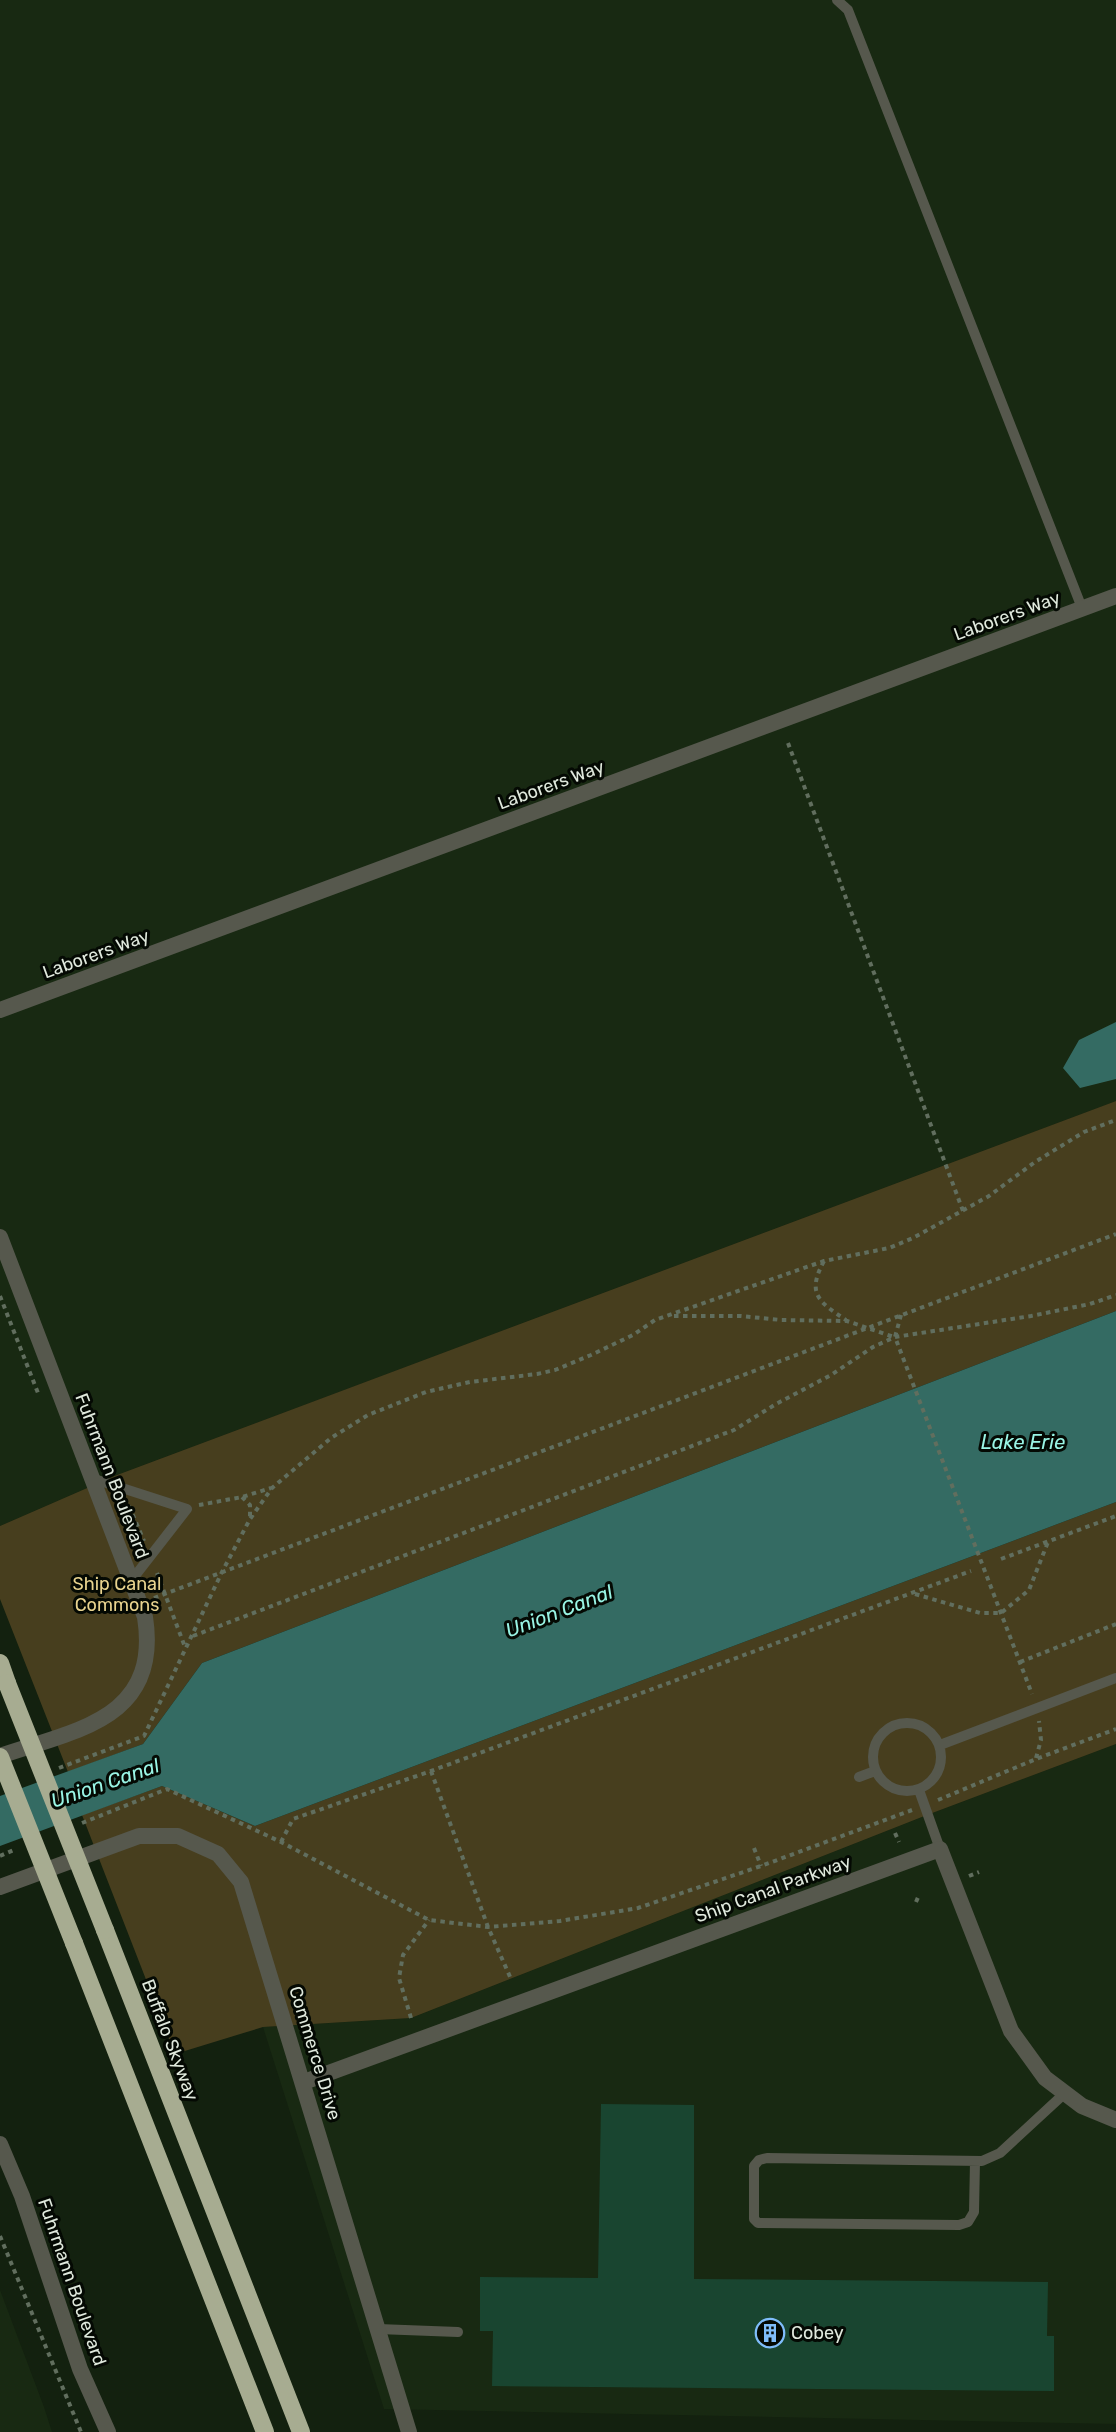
<svg xmlns="http://www.w3.org/2000/svg" width="1116" height="2432" viewBox="0 0 1116 2432" font-family="Rubik,sans-serif">
	<rect width="100%" height="100%" fill="#13210f"/>
	<path fill="#182912" d="M0 0H1116V1101L117 1475 0 1526Z
		M1116 1744V2424L384 2409 263 2027 411 2018 927 1815Z
		M0 2290 44 2407 52 2432H0Z"/>
	<path fill="#473e1e" d="M1116 1101V1311L202 1663 143 1744 68 1772 0 1599V1526L117 1475Z
		M1116 1502V1744L927 1815 411 2018 263 2027 175 2054 82 1815 162 1786 255 1826Z"/>
	<path fill="#346b63" d="M1116 1022V1079L1080 1088 1063 1068 1079 1040Z
		M1116 1311V1502L255 1826 162 1786 0 1846V1796L143 1744 202 1663Z"/>
	<path fill="#194530" d="M601 2104 694 2105V2279L1048 2282 1047 2336H1054V2391L492 2386 493 2331H480V2277L598 2278Z"/>
	<g fill="none" stroke-linecap="round" stroke-linejoin="round">
		<path stroke="#616e5e" stroke-width="4" stroke-dasharray="4.5 4.5" stroke-linecap="butt" d="M788 743 963 1211
			M824 1261C806 1294 819 1302 846 1320
			M0 1296 38 1393
			M901 1315 895 1337 1032 1694
			M674 1316H741L781 1320 847 1321 894 1337
			M242 1497 250 1505V1517
			M199 1505 242 1497 271 1488
			M129 1506 144 1541
			M1001 1559 1116 1516
			M157 1573 185 1647
			M915 1594 980 1613H1001L1029 1590 1048 1542
			M154 1598 1116 1234
			M193 1636 734 1430 776 1404 831 1375 873 1347 895 1337 1031 1316 1090 1304 1116 1295
			M1020 1662 1116 1624
			M1036 1758 1041 1740 1039 1721
			M59 1768 144 1736 222 1572 250 1519 272 1488 331 1438 368 1415 426 1392 470 1382 537 1374 555 1370 591 1355 633 1335 655 1320 824 1261 889 1248 913 1238 989 1196 1035 1162 1084 1132 1116 1120
			M431 1771 488 1927 511 1979
			M938 1800 1036 1759 1116 1729
			M82 1823 167 1789 281 1842 429 1920 488 1927 560 1921 638 1908 761 1866 912 1810
			M895 1833 899 1842
			M281 1842 293 1819 431 1771 971 1571
			M754 1848 761 1866
			M0 1856 16 1849
			M969 1876 979 1872
			M916 1902 919 1895
			M411 2018 399 1978 403 1955 429 1920
			M0 2236 81 2432"/>
		<path stroke="#56584d" stroke-width="10" d="M837 0 848 10 1082 608
			M91 1478 187 1509 131 1581
			M873 1757a34 34 0 1 1 68 0a34 34 0 1 1-68 0Z
			M940 1745 1116 1678
			M859 1777 875 1771
			M919 1790 940 1849
			M975 2161 974 2212 968 2222 959 2225 758 2223 754 2219V2166L759 2160 767 2158 982 2161 1000 2153 1065 2093
			M378 2329 458 2332"/>
		<path stroke="#56584d" stroke-width="16" d="M0 1010 1116 596
			M0 1237 145 1617C161 1720 75 1730 0 1756
			M0 1887 139 1836H178L218 1854 241 1882 409 2432
			M304 2082 940 1849 1011 2031 1045 2078 1082 2106 1116 2120
			M0 2144 22 2196 80 2369 108 2432"/>
		<path stroke="#a7ac91" stroke-width="18" d="M0 1663 7 1683
			M105 1930 301 2432
			M74 1943 265 2432"/>
		<path stroke="#a7ac91" stroke-width="18" d="M7 1683 105 1930
			M0 1757 74 1943"/>
	</g>
	<defs>
		<g id="building-ring" transform="scale(1.5)"><circle r="9.5" fill="#040903" stroke="#7fbdfa" stroke-width="1.5"/><path d="M-4-6H4V6H1V3H-1V6H-4ZM-2.5-4.3h1.7v1.8h-1.7ZM.8-4.3h1.7v1.8H.8ZM-2.5-1h1.7V.8h-1.7ZM.8-1h1.7V.8H.8Z" fill="#7fbdfa"/></g>
	</defs>
	<g fill-rule="evenodd">
		<use href="#building-ring" x="770" y="2333"/>
	</g>
	<g text-anchor="middle" stroke-width="6" stroke-linejoin="round" paint-order="stroke">
		<g font-size="18" fill="#e0e9dd" stroke="#040903">
			<text transform="translate(1007 616) rotate(-20)" y="6">Laborers Way</text>
			<text transform="translate(551 785) rotate(-20)" y="6">Laborers Way</text>
			<text transform="translate(96 954) rotate(-20)" y="6">Laborers Way</text>
			<text transform="translate(112 1476) rotate(69)" y="6">Fuhrmann Boulevard</text>
			<text transform="translate(773 1889) rotate(-20)" y="6">Ship Canal Parkway</text>
			<text transform="translate(170 2040) rotate(69)" y="6">Buffalo Skyway</text>
			<text transform="translate(315 2053) rotate(73)" y="6">Commerce Drive</text>
			<text transform="translate(72 2282) rotate(71)" y="6">Fuhrmann Boulevard</text>
		</g>
		<g font-size="18" fill="#e9d48f" stroke="#040903">
			<text x="117" y="1590">Ship Canal<tspan x="117" dy="21">Commons</tspan></text>
		</g>
		<g font-size="18" fill="#e0e9dd" stroke="#040903" text-anchor="start">
			<text x="791" y="2339">Cobey</text>
		</g>
		<g font-size="20" font-style="italic" fill="#99f5e5" stroke="#040903">
			<text x="1023" y="1449">Lake Erie</text>
			<text transform="translate(559 1611) rotate(-21)" y="7">Union Canal</text>
			<text transform="translate(105 1783) rotate(-19)" y="7">Union Canal</text>
		</g>
	</g>
</svg>
